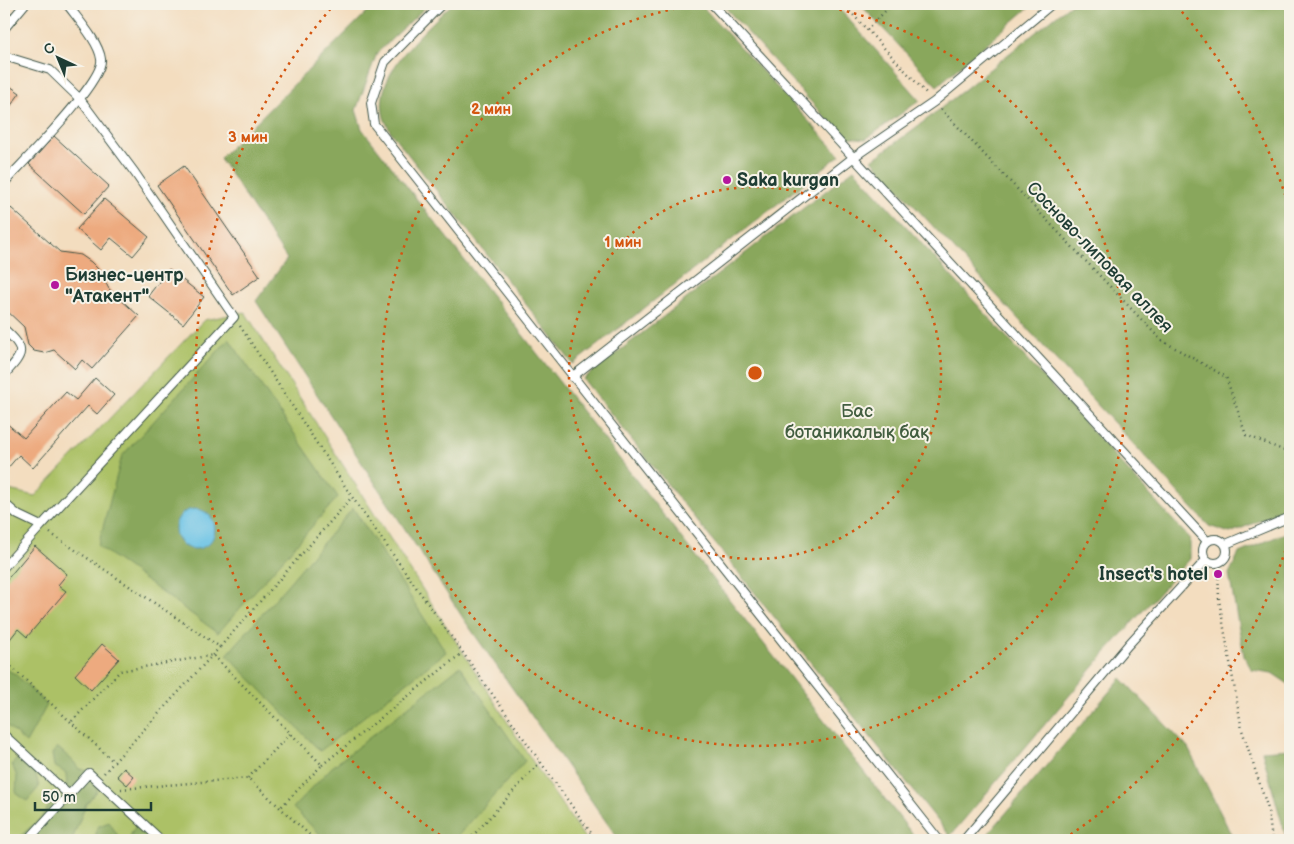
<svg xmlns="http://www.w3.org/2000/svg" width="1294" height="844" viewBox="0 0 1294 844" font-family="'Balsamiq Sans',sans-serif">
	<rect width="100%" height="100%" fill="#f7f3e8"/>
	<filter id="ink" filterUnits="userSpaceOnUse"><feTurbulence type="fractalNoise" baseFrequency=".02" numOctaves="2"/><feDisplacementMap in="SourceGraphic" scale="10" xChannelSelector="R" yChannelSelector="G"/><feConvolveMatrix kernelMatrix="1 2 1 2 8 2 1 2 1" color-interpolation-filters="sRGB"/></filter>
	<filter id="wash" filterUnits="userSpaceOnUse"><feTurbulence type="fractalNoise" baseFrequency=".0096" numOctaves="4" result="noise"/><feDisplacementMap in="SourceGraphic" scale="20" xChannelSelector="R" yChannelSelector="G"/><feGaussianBlur stdDeviation="1.12" result="paint"/><feColorMatrix in="noise" values="0 0 0 0 0 0 0 0 0 0 0 0 0 0 0 0 0 1.4 0 .05"/><feComposite in="paint" operator="in"/></filter>
	<g filter="url(#wash)">
		<rect width="100%" height="100%" fill="#f3ddbf"/>
		<path fill="#acc166" stroke="#667f4d" d="M245 312 544 779 586 840H4V489L35 496 204 320Z"/>
		<path fill="#89a75b" stroke="#547248" d="M375 4H429L377 53 356 110 362 129 917 840H619L465 621 256 301 287 259 220 158Z
			M452 4H700L840 155 573 364 392 134C389 128 384 120 383 113 375 72 426 29 452 4Z
			M722 4H835L920 100 866 139 842 136Z
			M860 4H1033L937 86Z
			M1071 4H1290V508L1230 533 1209 526 872 160 930 117Z
			M854 169 1190 539V559L1120 636 950 836 583 379Z
			M229 339 338 497 218 633 98 546 122 456Z
			M353 508 446 652 320 751 227 655Z
			M1290 531V685L1272 673 1252 670 1244 656 1229 574 1239 553Z
			M460 666 525 761 454 840H326L293 808 331 768Z
			M4 668 15 674 47 705 26 743 4 723Z
			M1121 678 1188 748 1234 840H983Z
			M57 747 73 761 79 769 93 772 97 791 86 804 72 840H16L41 818 51 803 67 788 66 773 54 766 52 754Z
			M1290 749V840L1285 834 1262 751Z
			M17 759H25L35 771 39 787 27 801 16 793 17 777 12 764Z
			M109 822 118 836 117 840H87L96 836 97 827Z
			M135 827 143 828 155 840H128Z"/>
		<path fill="#69c2e6" stroke="#44808d" d="M175 529a20 20 0 1 1 40 0a20 20 0 1 1-40 0Z"/>
		<g id="blocks">
			<path fill="#edaa7f" d="M4 82 20 93 4 115Z
				M54 136 109 186 84 214 29 164Z
				M184 166 260 276 233 295 157 185Z
				M104 199 149 237 133 256 111 238 101 250 77 229Z
				M11 208 60 252 81 255 91 262 99 270 109 289 139 316 92 369 82 360 75 369 54 350 44 353 34 351 28 345 24 327 4 308V216Z
				M169 269 204 297 183 324 148 296Z
				M95 378 114 395 97 414 88 406 33 468 19 455 7 469 4 467 5 422 24 438 66 392 76 400Z
				M35 546 67 574 58 585 66 591 27 637 18 629 7 643 4 640V583Z
				M102 644 119 659 91 690 75 675Z
				M124 768 134 777 127 785 117 776Z"/>
		</g>
	</g>
	<g filter="url(#ink)">
		<use href="#blocks" fill-opacity="0" stroke="#3f5549" stroke-width="1"/>
		<g fill="none" stroke-linecap="round" stroke-linejoin="round">
			<g stroke="#3f5549" stroke-width="10">
				<path id="lane" d="M442 4 385 62 371 103 374 124 939 840
					M712 4 1207 541
					M4 29 25 4
					M4 56 50 70 80 99 135 173 234 317 41 526 18 515 4 503
					M4 183C21 164 105 81 101 59 99 42 77 18 67 4
					M4 329C27 350 24 353 4 375
					M572 377 854 157 934 102 1052 4
					M1203 551a12 12 0 1 1 24 0a12 12 0 1 1-24 0Z
					M1226 544 1290 517
					M4 567 41 526
					M4 735 69 795
					M28 840 89 773 161 840
					M964 840 1128 645 1206 560"/>
			</g>
			<path stroke="#3f5549" stroke-width="2.5" stroke-dasharray="1 4" stroke-linecap="butt" d="M843 4 927 94
				M867 30 892 4
				M941 109 1161 340 1226 377 1246 435 1290 453
				M240 326 352 497 596 840
				M50 533 220 647 352 497
				M1218 563 1219 600 1242 730 1268 809 1272 840
				M4 660 114 762
				M72 721 120 671 213 655 322 765 280 808
				M322 765 462 653
				M104 773 220 647
				M248 778 290 734
				M121 789 248 778 315 840
				M469 840 540 762"/>
			<use href="#lane" stroke="#fff" stroke-width="8"/>
		</g>
	</g>
	<g fill="none" stroke="#d45610" stroke-width="2.5" stroke-dasharray="2.5 5">
		<circle cx="755" cy="373" r="186"/>
		<path d="M810 4A373 373 0 1 1 700 4"/>
		<path d="M1290 536A559 559 0 0 1 1064 839M446 839A559 559 0 0 1 333 6M1177 6A559 559 0 0 1 1290 210"/>
	</g>
	<g fill="#b5179e" stroke="#f7f3e8" stroke-width="2">
		<circle cx="727" cy="180" r="5"/>
		<circle cx="55" cy="285" r="5"/>
		<circle cx="1218" cy="574" r="5"/>
	</g>
	<g text-anchor="middle" stroke-width="4" stroke-linejoin="round" paint-order="stroke">
		<g font-size="18" font-weight="bold" fill="#1f3d34" stroke="#f7f3e8" text-anchor="start">
			<text x="737" y="186">Saka kurgan</text>
			<text x="65" y="281">Бизнес-центр<tspan x="65" dy="21">"Атакент"</tspan></text>
			<text x="1208" y="580" text-anchor="end">Insect's hotel</text>
		</g>
		<g font-size="18" fill="#1f3d34" stroke="#f7f3e8">
			<text transform="translate(1100 257) rotate(46)" y="6">Сосново-липовая аллея</text>
		</g>
		<g font-size="18" fill="#425e40" stroke="#f7f3e8">
			<text x="857" y="417">Бас<tspan x="857" dy="21">ботаникалық бақ</tspan></text>
		</g>
	</g>
	<circle cx="755" cy="373" r="8" fill="#d45610" stroke="#f7f3e8" stroke-width="2.5"/>
	<g font-size="15" text-anchor="middle" font-weight="bold" fill="#d45610" stroke="#f7f3e8" stroke-width="4" stroke-linejoin="round" paint-order="stroke">
		<text x="491" y="114">2 мин</text>
		<text x="248" y="142">3 мин</text>
		<text x="623" y="247">1 мин</text>
	</g>
	<rect width="1294" height="844" fill="none" stroke="#f7f3e8" stroke-width="20"/>
	<g transform="translate(58 58) rotate(316)" stroke="#f7f3e8" stroke-width="4" paint-order="stroke">
	<path d="M0-4L9 19L0 12L-9 19Z" fill="#1f3d34"/>
	<text y="-8" font-size="14" font-weight="bold" text-anchor="middle" fill="#1f3d34">С</text>
	</g>
	<path d="M35 802v8h116v-8" fill="none" stroke="#1f3d34" stroke-width="2.5"/>
	<text x="42" y="802" font-size="15" fill="#1f3d34" stroke="#f7f3e8" stroke-width="4" paint-order="stroke">50 m</text>
</svg>
